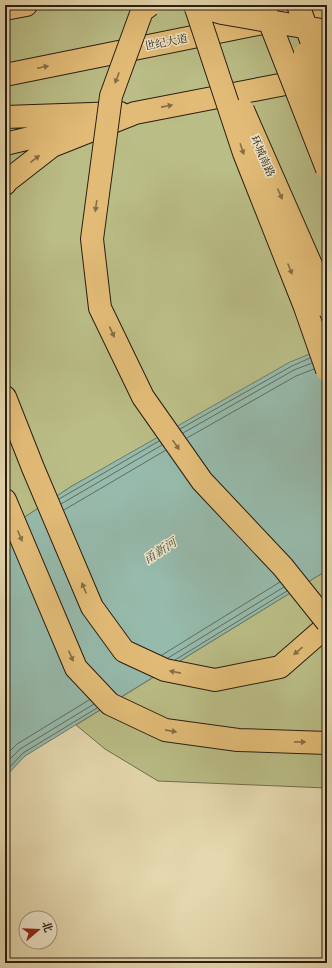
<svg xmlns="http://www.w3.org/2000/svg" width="332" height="968" viewBox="0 0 332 968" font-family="'IM FELL English','Noto Serif SC',serif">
	<rect width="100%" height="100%" fill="#e5d8ae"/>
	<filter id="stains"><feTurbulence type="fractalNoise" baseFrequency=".005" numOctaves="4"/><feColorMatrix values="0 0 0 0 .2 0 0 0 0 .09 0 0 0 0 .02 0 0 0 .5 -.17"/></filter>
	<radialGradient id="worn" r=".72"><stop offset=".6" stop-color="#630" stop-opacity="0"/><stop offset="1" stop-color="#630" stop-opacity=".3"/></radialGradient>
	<path fill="#babd86" stroke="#726e4c" d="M5 5H327V347L72 486 5 530Z
		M327 572V788L158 781 105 749 76 725 321 574Z"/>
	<path fill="#96baab" stroke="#6a7c6d" d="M327 347V572L321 574 25 756 5 777V530L72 486 290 362Z"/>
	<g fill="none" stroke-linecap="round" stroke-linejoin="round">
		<path stroke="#606c5e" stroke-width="1" d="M180 429 292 366 310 358
			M183 433 294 370 312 363
			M187 438 296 376 314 369
			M59 499 159 441
			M61 504 162 445
			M64 510 166 450
			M162 655 280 582
			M168 658 284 587
			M175 660 287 591
			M5 756 17 744 89 700
			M5 764 20 749 94 704
			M5 772 23 753 97 708"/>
		<g stroke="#291e11" stroke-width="24">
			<path id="major" d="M5 75 327 10
				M5 117 120 113
				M5 144 68 129
				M5 184 7 181 52 146 135 113 311 79
				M5 397 33 468 92 607 124 651 165 670 215 680 280 667 327 626"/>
		</g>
		<g stroke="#291e11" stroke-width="24">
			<path id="highway" d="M5 9 26 5
				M5 500 76 668 110 704 165 730 238 740 327 743"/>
		</g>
		<use href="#major" stroke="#e2bc77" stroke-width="22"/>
		<use href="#highway" stroke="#e2bc77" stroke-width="22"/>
		<g stroke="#291e11" stroke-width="24" stroke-linecap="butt">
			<path id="major-bridge" d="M195 5 244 153 305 307 327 370
				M263 5 327 169
				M305 54 327 117
				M243 110 312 267 327 307"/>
		</g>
		<g stroke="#291e11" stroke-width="24" stroke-linecap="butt">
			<path id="highway-bridge" d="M150 5 142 11 111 96 92 239 100 308 143 397 202 481 283 567 327 622
				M194 5 222 13 327 31
				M298 5 327 83"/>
		</g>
		<use href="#major-bridge" stroke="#e2bc77" stroke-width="22"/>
		<use href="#highway-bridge" stroke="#e2bc77" stroke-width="22"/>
	</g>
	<defs><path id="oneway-solid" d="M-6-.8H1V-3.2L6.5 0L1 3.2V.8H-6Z"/></defs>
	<g fill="#866d44">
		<use href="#oneway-solid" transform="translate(43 67) rotate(-12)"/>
		<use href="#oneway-solid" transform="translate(117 78) rotate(111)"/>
		<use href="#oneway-solid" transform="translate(167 106) rotate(-11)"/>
		<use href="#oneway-solid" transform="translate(242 149) rotate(71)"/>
		<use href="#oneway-solid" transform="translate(35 159) rotate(-38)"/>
		<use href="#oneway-solid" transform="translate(280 194) rotate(66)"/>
		<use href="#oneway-solid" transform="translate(96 206) rotate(98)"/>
		<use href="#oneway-solid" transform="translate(290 269) rotate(68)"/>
		<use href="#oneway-solid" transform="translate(112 332) rotate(65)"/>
		<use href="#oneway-solid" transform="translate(176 445) rotate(55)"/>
		<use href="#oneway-solid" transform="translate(20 536) rotate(67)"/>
		<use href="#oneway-solid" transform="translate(84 588) rotate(-113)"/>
		<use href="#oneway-solid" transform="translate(298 651) rotate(139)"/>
		<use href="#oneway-solid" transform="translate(71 656) rotate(67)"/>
		<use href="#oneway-solid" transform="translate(175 672) rotate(-169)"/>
		<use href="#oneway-solid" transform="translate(171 731) rotate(9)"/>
		<use href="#oneway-solid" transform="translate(300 742) rotate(1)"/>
	</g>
	<g text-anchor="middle" stroke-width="3" stroke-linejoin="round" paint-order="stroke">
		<g font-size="11" fill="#291e11" stroke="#eee6ca">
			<text transform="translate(166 42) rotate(-11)" y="4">世纪大道</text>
			<text transform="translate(263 156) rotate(66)" y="4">环城南路</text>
		</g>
		<g font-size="12" font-style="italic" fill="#4a4d3f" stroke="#eee6ca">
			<text transform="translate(160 551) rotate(-33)" y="4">甬新河</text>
		</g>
	</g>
	<rect width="332" height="968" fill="none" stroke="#e5d8ae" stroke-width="20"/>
	<rect x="6" y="6" width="320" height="956" fill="none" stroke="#291e11" stroke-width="2"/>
	<rect x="10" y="10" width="312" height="948" fill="none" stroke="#291e11"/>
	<g transform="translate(38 930) rotate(71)"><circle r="19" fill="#eee6ca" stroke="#9f9680"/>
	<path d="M0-3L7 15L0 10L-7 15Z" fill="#8f2418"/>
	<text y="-6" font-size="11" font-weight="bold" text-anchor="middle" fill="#291e11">北</text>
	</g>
	<rect width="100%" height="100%" filter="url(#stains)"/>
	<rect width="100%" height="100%" fill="url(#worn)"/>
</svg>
